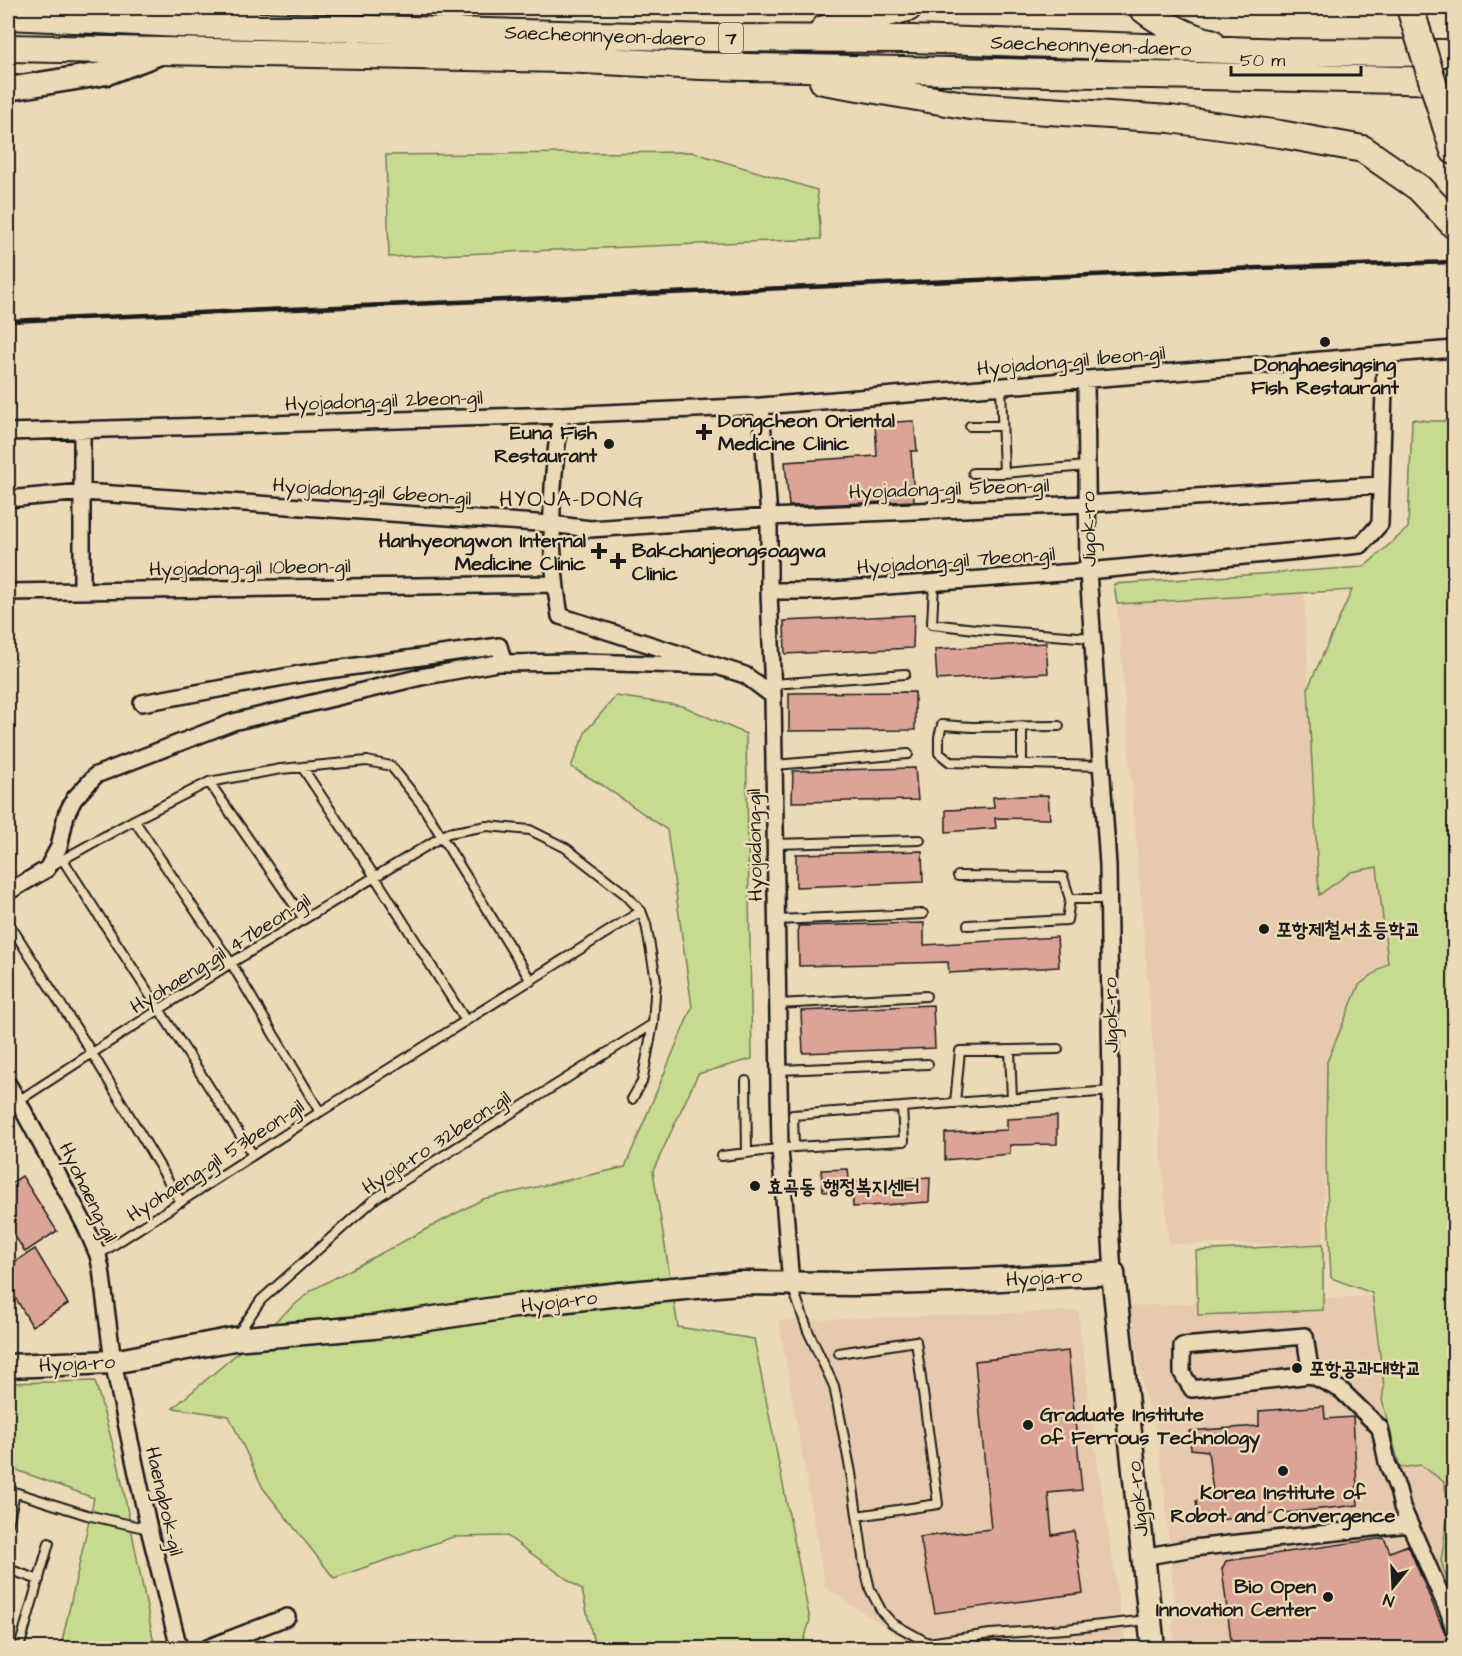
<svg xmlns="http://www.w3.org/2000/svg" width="1462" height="1656" viewBox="0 0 1462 1656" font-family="'Architects Daughter','Poor Story',sans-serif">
	<rect width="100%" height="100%" fill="#ecd9b6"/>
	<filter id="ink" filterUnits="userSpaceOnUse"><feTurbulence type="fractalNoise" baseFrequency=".0167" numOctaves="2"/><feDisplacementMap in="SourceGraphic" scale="12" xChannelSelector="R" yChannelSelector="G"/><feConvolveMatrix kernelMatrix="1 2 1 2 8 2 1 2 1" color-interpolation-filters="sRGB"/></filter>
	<g filter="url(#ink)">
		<path fill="#e7c9ad" d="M1304 593 1319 895 1351 872 1377 867 1388 963 1359 985 1327 1062 1323 1244H1169L1117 604Z
			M1454 1108V1648H1175L1173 1630 1175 1609 1165 1494 1157 1435 1143 1387 1136 1349 1130 1306 1427 1294Z
			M1078 1311 1097 1460 1126 1648H917L825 1587 779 1321Z"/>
		<path fill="#c7db90" stroke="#727c56" stroke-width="1.5" d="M692 152 817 190 821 239 389 257 386 155Z
			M1412 419 1428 421H1454V1602L1441 1561 1449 1507 1444 1482 1421 1465 1400 1468 1382 1400 1384 1387 1372 1293 1331 1278 1326 1163 1327 1062 1359 985 1388 963 1377 867 1351 872 1319 895 1308 688 1352 590 1117 604 1114 584 1364 567 1408 528Z
			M616 696 683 706 746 734 752 1059 698 1074 653 1171 678 1327 754 1339 810 1620 802 1648H595L582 1590 507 1536 453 1537 334 1578 263 1488 229 1416 173 1408 312 1290 483 1199 625 1167 692 1007 667 830 602 785 571 767 586 731Z
			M1323 1244V1310L1198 1315 1196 1251Z
			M95 1381 118 1463 155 1648H62L61 1646 94 1498 8 1467V1383Z"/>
		<path fill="#dca497" stroke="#1c1c1c" stroke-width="1.5" d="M914 421 917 451H911L914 501 789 506 785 462 877 456 875 423Z
			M914 615 913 648 785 654 784 621Z
			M1046 643 1048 673 937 680 935 649Z
			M915 692V730L789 731V693Z
			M915 768 918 800 792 802 793 771Z
			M1048 795 1050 819 995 818 996 828 946 832V810L994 808 993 797Z
			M922 851 923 882 796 887V854Z
			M924 923V945L1057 937 1059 967 949 973 948 962 799 966 798 926Z
			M933 1005 935 1048 803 1053 801 1011Z
			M1057 1116V1144L1010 1145V1154L945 1160V1133L1007 1130V1119Z
			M848 1169 850 1190 823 1192 821 1170Z
			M22 1176 57 1231 25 1252 8 1225V1185Z
			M930 1177 929 1202 853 1207 852 1182Z
			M35 1249 68 1304 32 1326 8 1285V1266Z
			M1068 1351 1082 1490 1048 1493 1052 1535 1074 1531 1083 1593 935 1613 920 1537 991 1529 975 1361Z
			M1324 1406 1325 1419 1353 1417 1358 1505 1199 1522 1196 1501 1213 1492 1208 1451 1191 1449 1189 1431 1259 1426V1411Z
			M1384 1538 1390 1552 1408 1545 1445 1633 1451 1639 1453 1648H1232L1222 1569 1226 1561Z"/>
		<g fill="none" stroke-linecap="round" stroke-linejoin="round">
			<g stroke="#1c1c1c" stroke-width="12">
				<path id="lane" d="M1001 386 1004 473 1087 466
					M970 426H1002
					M973 473H1004
					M934 583 932 624 975 629 1092 638
					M773 684 905 674
					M1059 726 972 727 942 725 939 737V753L950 762 1101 766
					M1022 764V727
					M774 765 908 754
					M302 767 375 877 466 1021
					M209 782 304 919
					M134 820 231 963 320 1112 641 911
					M775 844 920 840
					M63 860 253 1155
					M51 866 134 820 209 782 281 769 367 761 391 766 422 805 531 981
					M958 876 1063 877 1070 899H1108
					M776 920 923 914
					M8 922 92 1053 181 1202
					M968 925 1067 920 1070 899
					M778 1004 926 996
					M1010 1050 1012 1099
					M779 1070 928 1064
					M746 1081 747 1153
					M18 1101 231 963 448 833 487 826 530 830 566 848 625 894 641 911 646 924 656 980 653 1024 642 1082 632 1099
					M955 1103 960 1051 1058 1049
					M794 1147 793 1115 902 1107
					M722 1156 794 1147 904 1141 902 1107 1111 1091
					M98 1255 320 1112
					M792 1286 808 1331 834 1386 851 1473 864 1564 870 1589 882 1612 892 1623 928 1643 990 1634 1065 1629 1148 1620
					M237 1335 261 1300 376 1198 653 1024
					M839 1353 916 1341 938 1504 857 1516
					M8 1490 87 1515 149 1529
					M8 1524 15 1493
					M8 1569 39 1580
					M968 1638 969 1648
					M19 1648 49 1543"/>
			</g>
			<g stroke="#1c1c1c" stroke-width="20">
				<path id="street" d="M1086 379 1088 571 1108 865 1111 1091 1109 1207 1113 1273
					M761 406 769 517V591L773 696 780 1149 791 1284
					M561 415C550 487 548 545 560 616L745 675 773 696
					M8 432 561 415 761 406 1454 349
					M8 499 83 492 551 524 590 529 769 517 1087 504 1381 485
					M82 590V430
					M769 591H820L1088 571 1361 545 1380 524 1385 355
					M8 592 555 584
					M142 703 300 674 499 646 504 663
					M8 892 47 869 59 847 66 815 74 799 96 775 233 722 421 677 497 663 583 662 717 666
					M8 1084 18 1101 85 1225 98 1255 101 1269 113 1362 149 1529 179 1648
					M1311 1375 1192 1389 1182 1373V1346L1305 1336 1311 1375 1341 1390 1380 1428 1387 1462 1398 1490 1402 1507 1449 1613 1454 1630
					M1142 1557 1193 1548 1409 1524
					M207 1648 287 1617"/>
			</g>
			<g stroke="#1c1c1c" stroke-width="27">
				<path id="secondary" d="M8 89 107 73 160 53
					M8 1366 113 1362 234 1339 374 1327 515 1306 620 1294 739 1283 857 1284 982 1280 1113 1273 1153 1648"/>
			</g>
			<g stroke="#1c1c1c" stroke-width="30">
				<path id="primary" d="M1142 8C1157 21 1192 39 1211 42
					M1410 8 1416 27
					M8 16 182 24 714 38 912 39 1286 52 1454 53
					M824 29 908 8
					M8 48 564 59 701 66 1454 81
					M823 81 970 106 1170 119 1280 134 1363 149 1419 188 1454 225
					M1446 126 1454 151"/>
			</g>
			<use href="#lane" stroke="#ecd9b6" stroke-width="8"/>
			<use href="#street" stroke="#ecd9b6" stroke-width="15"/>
			<use href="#secondary" stroke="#ecd9b6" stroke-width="22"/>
			<use href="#primary" stroke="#ecd9b6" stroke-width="26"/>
			<path stroke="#1c1c1c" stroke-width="4.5" d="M8 321 1259 268 1454 262"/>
			<g stroke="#1c1c1c" stroke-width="30" stroke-linecap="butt">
				<path id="primary-bridge" d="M1416 27 1446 126"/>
			</g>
			<use href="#primary-bridge" stroke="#ecd9b6" stroke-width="26"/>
		</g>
	</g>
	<g fill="#1c1c1c" stroke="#ecd9b6" stroke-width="2">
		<circle cx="1325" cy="342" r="6"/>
		<path d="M701 423h6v6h6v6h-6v6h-6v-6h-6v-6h6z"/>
		<circle cx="609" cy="444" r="6"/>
		<path d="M596 542h6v6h6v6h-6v6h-6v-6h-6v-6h6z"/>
		<path d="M615 552h6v6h6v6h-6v6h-6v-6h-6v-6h6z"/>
		<circle cx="1264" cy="929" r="6"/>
		<circle cx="755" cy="1186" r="6"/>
		<circle cx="1297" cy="1368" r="6"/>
		<circle cx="1028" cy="1425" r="6"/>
		<circle cx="1283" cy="1471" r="6"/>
		<circle cx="1328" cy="1597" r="6"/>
	</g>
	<g text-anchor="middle" stroke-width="5" stroke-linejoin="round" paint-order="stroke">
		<rect fill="#ecd9b6" stroke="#5a554a" stroke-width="1.5" x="719" y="23" width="24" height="30" rx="4.5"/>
		<g font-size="18" font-weight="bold" fill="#1c1c1c">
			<text x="731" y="44">7</text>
		</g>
		<g font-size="20" fill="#1c1c1c" stroke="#ecd9b6">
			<text transform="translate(605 35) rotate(2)" y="7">Saecheonnyeon-daero</text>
			<text transform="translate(1091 45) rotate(2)" y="7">Saecheonnyeon-daero</text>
			<text transform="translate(1071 360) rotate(-5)" y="7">Hyojadong-gil 1beon-gil</text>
			<text transform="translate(384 400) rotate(-2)" y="7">Hyojadong-gil 2beon-gil</text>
			<text transform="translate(949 488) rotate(-2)" y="7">Hyojadong-gil 5beon-gil</text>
			<text transform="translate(372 491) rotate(4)" y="7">Hyojadong-gil 6beon-gil</text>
			<text transform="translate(1088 529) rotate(-91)" y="7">Jigok-ro</text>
			<text transform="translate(956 560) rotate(-4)" y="7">Hyojadong-gil 7beon-gil</text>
			<text transform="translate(250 567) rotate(-1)" y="7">Hyojadong-gil 10beon-gil</text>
			<text transform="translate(754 845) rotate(-91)" y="7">Hyojadong-gil</text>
			<text transform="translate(220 953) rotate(-32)" y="7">Hyohaeng-gil 47beon-gil</text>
			<text transform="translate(1110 1015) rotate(-91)" y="7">Jigok-ro</text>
			<text transform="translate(436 1142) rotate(-33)" y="7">Hyoja-ro 32beon-gil</text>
			<text transform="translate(215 1160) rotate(-33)" y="7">Hyohaeng-gil 53beon-gil</text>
			<text transform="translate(89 1192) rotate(64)" y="7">Hyohaeng-gil</text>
			<text transform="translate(1044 1277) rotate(-3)" y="7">Hyoja-ro</text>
			<text transform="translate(559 1301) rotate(-7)" y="7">Hyoja-ro</text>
			<text transform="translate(77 1363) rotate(-3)" y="7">Hyoja-ro</text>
			<text transform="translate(1137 1499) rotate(-96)" y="7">Jigok-ro</text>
			<text transform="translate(165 1501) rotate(77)" y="7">Haengbok-gil</text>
		</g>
		<g font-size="20" font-weight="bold" fill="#1c1c1c" stroke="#ecd9b6" text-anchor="start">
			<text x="1325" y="371" text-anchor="middle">Donghaesingsing<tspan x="1325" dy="23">Fish Restaurant</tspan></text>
			<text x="718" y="427">Dongcheon Oriental<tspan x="718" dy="23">Medicine Clinic</tspan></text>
			<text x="597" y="439" text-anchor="end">Euna Fish<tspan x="597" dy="23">Restaurant</tspan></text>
			<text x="586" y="547" text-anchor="end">Hanhyeongwon Internal<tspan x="586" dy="23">Medicine Clinic</tspan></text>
			<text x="632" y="557">Bakchanjeongsoagwa<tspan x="632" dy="23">Clinic</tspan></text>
			<text x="1276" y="936">포항제철서초등학교</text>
			<text x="767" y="1193">효곡동 행정복지센터</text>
			<text x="1309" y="1375">포항공과대학교</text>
			<text x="1040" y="1421">Graduate Institute<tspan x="1040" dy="23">of Ferrous Technology</tspan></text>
			<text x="1283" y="1499" text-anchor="middle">Korea Institute of<tspan x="1283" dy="23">Robot and Convergence</tspan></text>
			<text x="1316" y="1593" text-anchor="end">Bio Open<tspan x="1316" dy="23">Innovation Center</tspan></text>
		</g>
		<g font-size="22" letter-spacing="1.5" fill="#1c1c1c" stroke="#ecd9b6">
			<text x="572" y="506">HYOJA-DONG</text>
		</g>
	</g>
	<rect width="1462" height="1656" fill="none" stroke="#ecd9b6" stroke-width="30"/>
	<rect x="15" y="15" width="1432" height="1626" fill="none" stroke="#1c1c1c" stroke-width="2" filter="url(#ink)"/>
	<g transform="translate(1393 1587) rotate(198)" stroke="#ecd9b6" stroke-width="4.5" paint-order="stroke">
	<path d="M0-4.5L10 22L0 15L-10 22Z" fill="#1c1c1c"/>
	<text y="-9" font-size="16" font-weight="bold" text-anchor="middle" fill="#1c1c1c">N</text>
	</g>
	<path d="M1231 66v9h130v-9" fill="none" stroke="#1c1c1c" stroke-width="3"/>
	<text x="1240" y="66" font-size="18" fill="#1c1c1c" stroke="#ecd9b6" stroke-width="4.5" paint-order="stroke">50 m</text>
</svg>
